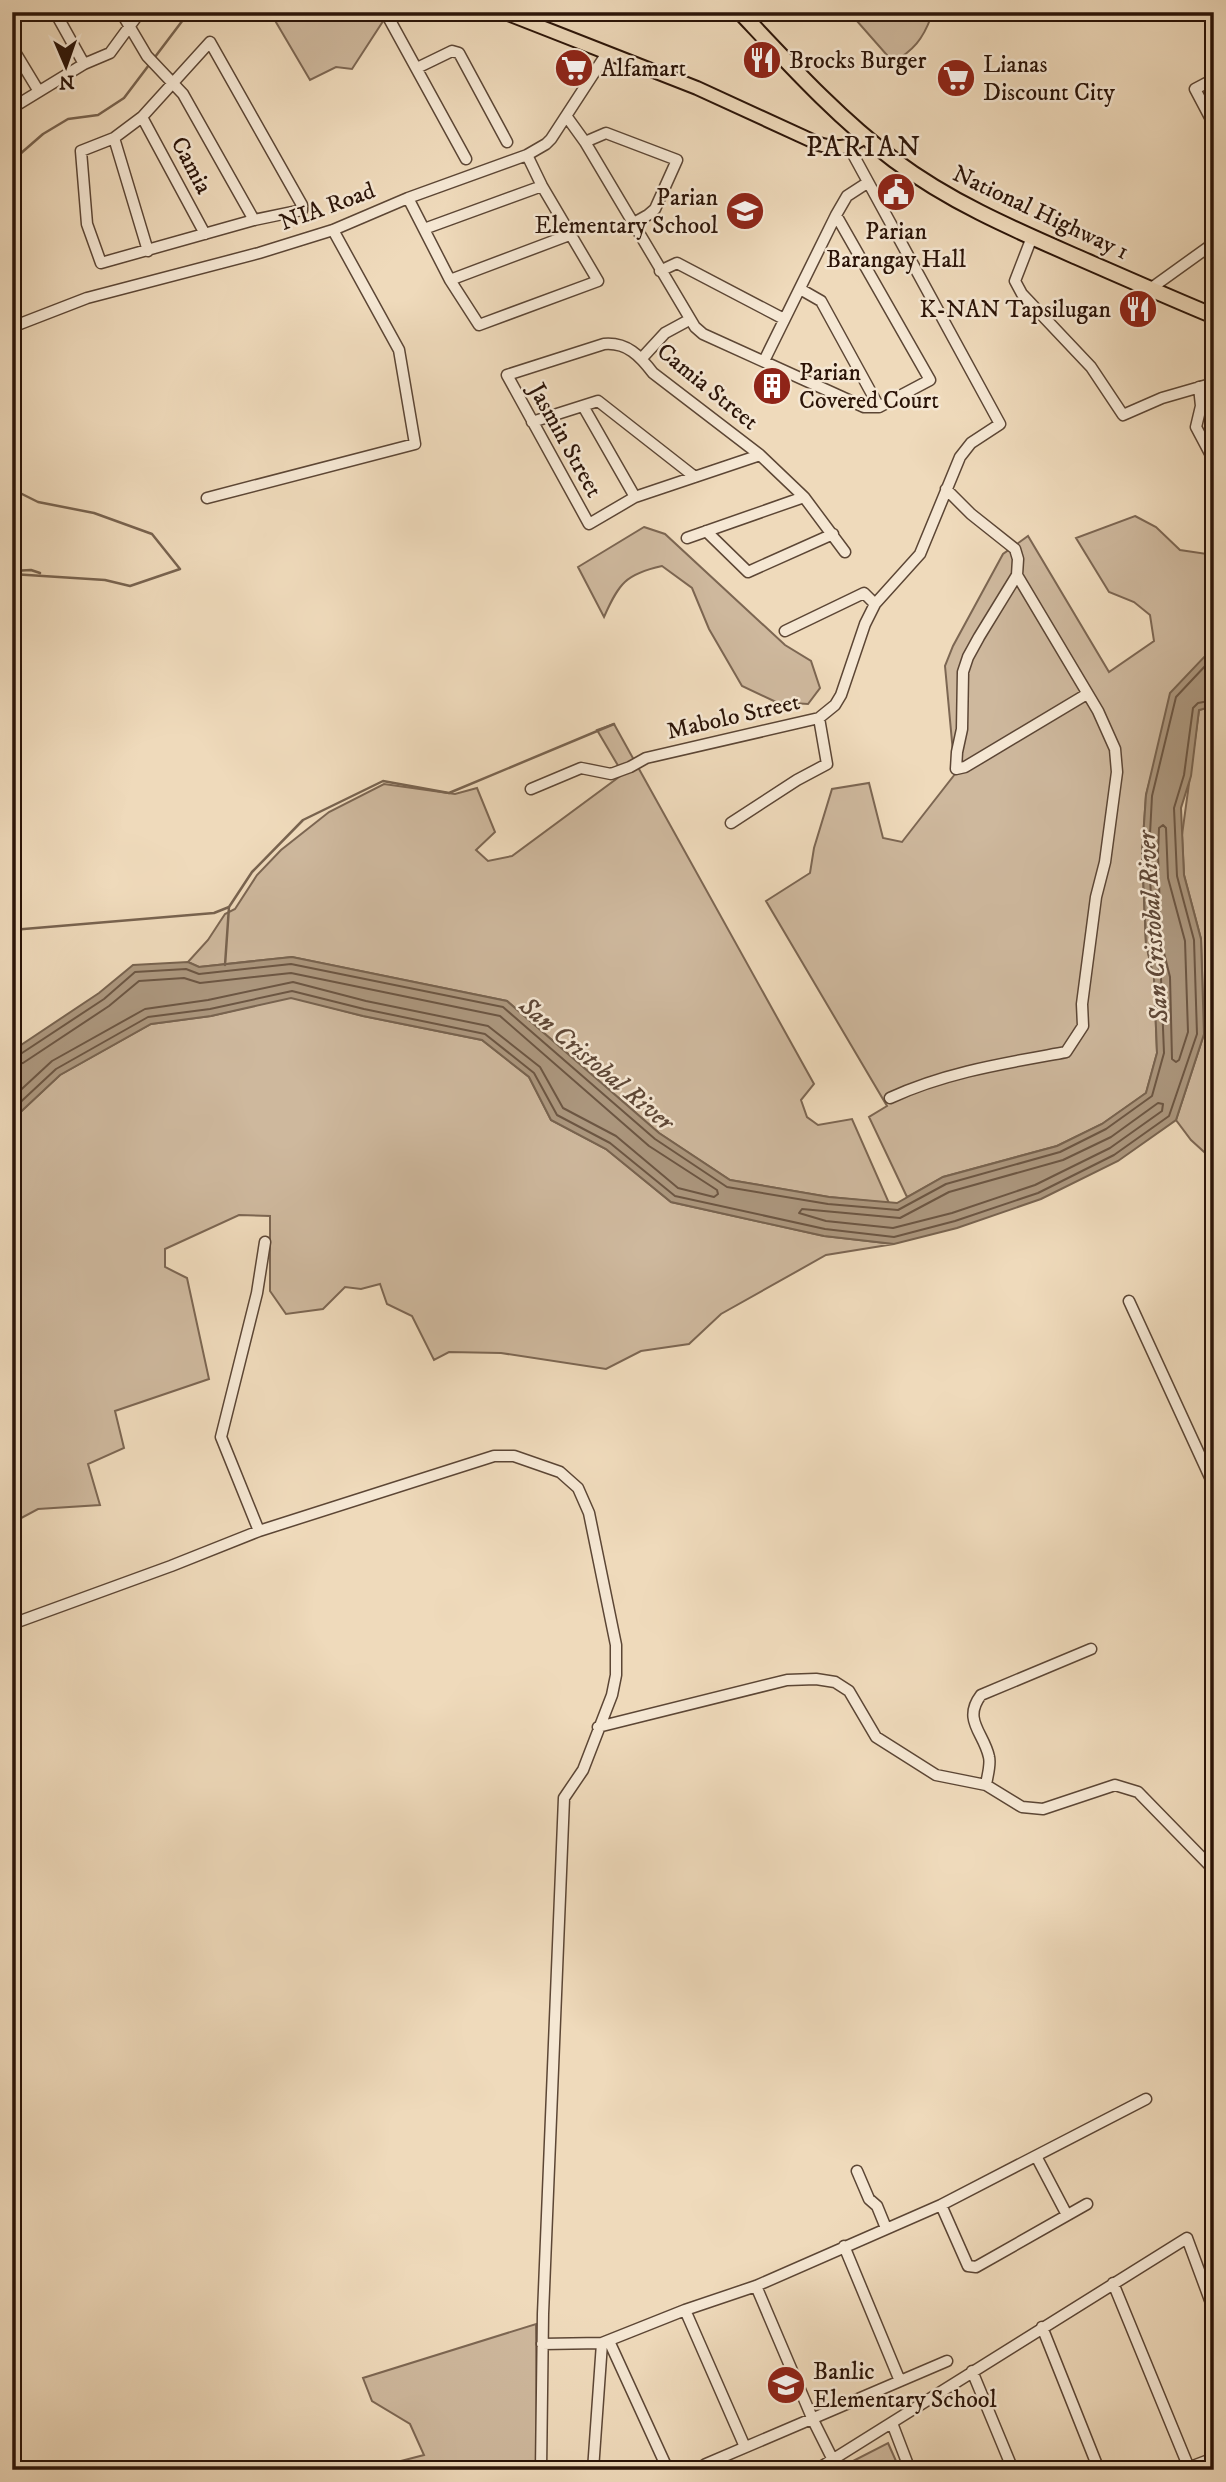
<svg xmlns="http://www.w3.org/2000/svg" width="1226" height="2482" viewBox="0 0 1226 2482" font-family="'IM FELL DW Pica',serif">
	<rect width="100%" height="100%" fill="#efdabb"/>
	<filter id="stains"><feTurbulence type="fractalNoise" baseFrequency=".00286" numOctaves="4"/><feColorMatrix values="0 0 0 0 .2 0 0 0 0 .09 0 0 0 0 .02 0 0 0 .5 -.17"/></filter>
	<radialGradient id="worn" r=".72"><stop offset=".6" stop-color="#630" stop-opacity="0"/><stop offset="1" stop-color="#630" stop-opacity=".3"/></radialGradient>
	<path fill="#ceb89d" stroke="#7c6652" stroke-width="2" d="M270 12H389L352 69 336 67 310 80Z
		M849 12H929L931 17C923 39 913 51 893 62Z
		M1135 516 1156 527 1180 550 1214 555V657L1206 655 1158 750 1146 795 1142 853 1146 944 1154 978 1157 1053 1146 1093 1102 1124 1057 1146 943 1177 907 1197 869 1117 887 1106 766 901 810 873 814 848 832 789 869 783 883 838 902 842 955 774 945 666 953 646 1003 554 1028 536 1109 672 1154 641 1150 615 1134 602 1109 592 1076 538Z
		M644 527 665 534 785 645 811 661 820 688 808 704 776 702 742 686 709 629 692 588 662 566C626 574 619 583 604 617L578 567Z
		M1214 706V1161L1191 1140 1176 1120 1204 1034 1201 939 1184 875 1182 835 1199 710Z
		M614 724 814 1084 801 1100 807 1117 818 1125 852 1119 889 1203 829 1197 730 1180 659 1133 507 1001 292 957 199 967 188 962 208 940 225 914 235 909 257 875 281 850 329 812 384 784 455 794 477 788 495 832 476 850 488 861 512 856 623 774 597 730Z
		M291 997 363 1016 482 1040 529 1077 551 1120 606 1149 671 1202 824 1236 894 1244 826 1255 721 1314 689 1344 641 1351 606 1369 501 1353 449 1352 434 1360 412 1316 387 1304 380 1284 361 1289 345 1287 323 1309 286 1314 270 1291V1216L239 1215 165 1249V1267L187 1278 209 1379 115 1411 124 1448 88 1464 100 1505 38 1509 12 1523V1120L60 1075 151 1024 211 1016Z
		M536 2324 537 2470H394L393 2463 424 2455 410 2424 372 2401 363 2378Z
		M888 2443 900 2470H857L853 2461Z"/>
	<path fill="#ac977e" stroke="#78634f" stroke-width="2" d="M1206 655 1214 657V706L1199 710 1191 776 1181 808 1184 875 1201 939 1204 1034 1176 1120 1118 1161 1041 1199 957 1228 894 1244 824 1236 671 1202 606 1149 551 1120 529 1077 482 1040 363 1016 291 998 211 1016 151 1024 60 1075 12 1120V1051L99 993 133 965 188 962 199 967 292 957 507 1001 659 1133 730 1180 829 1197 897 1203 943 1177 1057 1146 1102 1124 1146 1093 1157 1053 1154 978 1146 944 1142 853 1146 795 1170 693Z"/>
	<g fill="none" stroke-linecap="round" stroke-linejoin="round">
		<path stroke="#6c5643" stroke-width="2" d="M1163 825 1166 828 1168 878 1185 941 1188 1032 1179 1060 1176 1062 1172 1059 1170 977 1161 941 1158 854 1159 828Z
			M12 1056 19 1055 104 999 135 972 186 969 199 974 291 964 503 1007 655 1139 727 1187 828 1204 898 1210 946 1184 1060 1152 1106 1129 1152 1096 1164 1053 1161 978 1153 943 1149 853 1152 796 1176 697 1207 664 1214 663
			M12 1065 23 1063 109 1006 139 981 184 978 200 983 291 973 500 1016 649 1146 717 1190 718 1194 714 1197 678 1188 616 1136 563 1108 540 1067 488 1026 366 1001 293 982 208 1000 145 1009 52 1061 12 1098
			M1158 1103 1163 1104 1162 1111 1110 1148 1035 1185 952 1213 893 1228 826 1221 799 1213 802 1209 900 1218 949 1192 1063 1160 1111 1137Z
			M12 1110 56 1069 148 1017 210 1009 292 991 364 1009 485 1034 534 1073 557 1115 610 1143 675 1196 825 1229 894 1237 955 1221 1038 1193 1114 1155 1169 1116 1197 1034 1194 940 1177 876 1174 808 1184 775 1193 708 1198 703 1214 700"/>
		<path stroke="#78634f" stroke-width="2.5" d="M12 161 43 134 68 119 98 115 124 98 189 12
			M12 483 20 493 38 502 94 513 152 534 180 569 130 586 105 580 12 574
			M12 571 31 570 40 573
			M12 930 214 913 229 907
			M225 965 229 907 252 872 303 820 383 781 449 793 614 724"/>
		<g stroke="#5c4635" stroke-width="13">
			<path id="minor" d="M55 12 84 64
				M121 12 147 56 183 94 254 220
				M389 12 387 15 466 159
				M210 42 302 205V210L254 220 101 263 87 224 81 151 114 138 142 117Z
				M12 47 38 90
				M417 68 452 51 459 53 507 142
				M1214 79 1195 89 1214 125
				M12 108 84 64 110 53 140 12
				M142 117 205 234
				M567 117 585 142 695 327 703 334 864 407H879L930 380 836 215
				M114 138 148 251
				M585 142 606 133 677 160 655 209 648 215 632 224
				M408 198 450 280 479 325 598 281 542 186 527 155
				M424 229 542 186
				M1032 237 1015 281 1022 294 1091 367 1123 415 1162 398 1214 383
				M660 271 677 263 784 319
				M450 280 572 234
				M800 289 821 301 879 407
				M1150 289 1214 243
				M12 327 87 298 259 253 333 230 408 198 527 155 546 144 551 139 607 53
				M642 358 665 333 689 320
				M764 361 836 215 847 196 867 183
				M1199 387 1201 406 1196 427 1214 461
				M583 406 635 497
				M532 422 598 401 695 477
				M760 455 635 497 589 524 507 375 604 344C627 342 640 356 653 373L760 455 804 497 845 552
				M946 489 971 514 1015 549 1018 559 1017 575 979 637 968 657 963 672 962 729 957 752 956 769 965 767 1087 694
				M207 498 415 444 399 350 333 230
				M706 531 748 572 833 534
				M687 538 804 497
				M785 631 864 593 875 604
				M531 789 581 768 611 774 630 767 646 758 819 718 835 705 841 695 865 624 875 604 920 554 960 457 971 443 1000 424 849 147
				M731 823 797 780 827 764 819 718
				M890 1098C946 1072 1006 1063 1066 1052L1083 1026 1082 1004 1096 897 1105 862 1117 772 1115 749 1098 711 1017 575
				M1129 1301 1214 1486
				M259 1531 221 1437 257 1293 265 1242
				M12 1624 171 1566 259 1531 494 1456H514L560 1472 578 1488 589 1513 616 1645V1675L612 1695 583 1770 564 1798 543 2314 541 2470
				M598 1727 787 1680 816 1679 835 1682 849 1691 876 1737 936 1775 986 1785 1022 1807 1043 1809 1115 1785 1138 1792 1214 1870
				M986 1785C987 1777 991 1765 989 1757 984 1733 962 1720 981 1695L1091 1649
				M1036 2156 1067 2215
				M857 2171 869 2199 877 2206 886 2228
				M941 2205 968 2266 976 2267 1087 2204
				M844 2246 900 2381
				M1113 2283 1189 2468
				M756 2286 813 2420 838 2470
				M685 2310 745 2447
				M1042 2327 1099 2470
				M609 2341 668 2470
				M542 2344 602 2343 685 2310 756 2286 941 2205 1146 2099
				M972 2371 1013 2470
				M892 2423 910 2470
				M1185 2469 1214 2458
				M593 2470 602 2343
				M697 2470 706 2464 947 2361
				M816 2470 1187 2238 1214 2311"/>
		</g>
		<g stroke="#2b1408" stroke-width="16">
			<path id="major" d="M503 12 697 88 819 144C836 149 851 149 865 136"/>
		</g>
		<g stroke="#2b1408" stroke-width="18">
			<path id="highway" d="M740 12C789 64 837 117 894 160 950 202 1013 229 1077 257 1123 277 1168 297 1214 316"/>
		</g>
		<use href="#minor" stroke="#f5e7d3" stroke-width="10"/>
		<use href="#major" stroke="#efdabb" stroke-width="12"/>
		<use href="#highway" stroke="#efdabb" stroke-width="14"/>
	</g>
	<defs>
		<g id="restaurant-disc" transform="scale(2.0125)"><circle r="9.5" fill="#8f2418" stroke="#f5e7d3"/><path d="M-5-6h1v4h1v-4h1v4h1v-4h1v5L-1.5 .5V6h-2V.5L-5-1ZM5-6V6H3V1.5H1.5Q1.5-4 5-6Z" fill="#fff"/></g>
		<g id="supermarket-disc" transform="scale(2.0125)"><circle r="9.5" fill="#8f2418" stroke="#f5e7d3"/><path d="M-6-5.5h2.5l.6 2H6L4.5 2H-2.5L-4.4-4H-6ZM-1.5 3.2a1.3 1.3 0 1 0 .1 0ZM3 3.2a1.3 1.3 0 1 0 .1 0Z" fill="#fff"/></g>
		<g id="civic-disc" transform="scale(2.0125)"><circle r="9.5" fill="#8f2418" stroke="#f5e7d3"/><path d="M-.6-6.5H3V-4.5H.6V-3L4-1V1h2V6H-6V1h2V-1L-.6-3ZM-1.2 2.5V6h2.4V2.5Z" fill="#fff"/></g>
		<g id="school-disc" transform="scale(2.0125)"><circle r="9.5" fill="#8f2418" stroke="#f5e7d3"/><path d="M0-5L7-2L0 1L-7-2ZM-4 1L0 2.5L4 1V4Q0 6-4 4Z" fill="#fff"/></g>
		<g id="building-disc" transform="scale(2.0125)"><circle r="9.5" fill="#8f2418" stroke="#f5e7d3"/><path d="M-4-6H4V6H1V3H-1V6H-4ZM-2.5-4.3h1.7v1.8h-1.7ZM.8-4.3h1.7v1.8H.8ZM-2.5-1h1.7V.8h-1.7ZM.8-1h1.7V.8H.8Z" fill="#fff"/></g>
	</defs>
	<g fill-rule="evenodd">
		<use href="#restaurant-disc" x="762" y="60"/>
		<use href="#supermarket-disc" x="574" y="68"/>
		<use href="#supermarket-disc" x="956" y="78"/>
		<use href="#civic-disc" x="896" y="192"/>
		<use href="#school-disc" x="745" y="211"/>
		<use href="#restaurant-disc" x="1138" y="309"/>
		<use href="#building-disc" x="772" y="386"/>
		<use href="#school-disc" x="786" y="2385"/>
	</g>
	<g text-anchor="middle" stroke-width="5" stroke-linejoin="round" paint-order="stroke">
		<g font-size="24" fill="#2b1408" stroke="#f5e7d3" text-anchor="start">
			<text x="789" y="68">Brocks Burger</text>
			<text x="983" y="72">Lianas<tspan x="983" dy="28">Discount City</tspan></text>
			<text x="601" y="76">Alfamart</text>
			<text x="718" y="205" text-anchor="end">Parian<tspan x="718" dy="28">Elementary School</tspan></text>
			<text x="896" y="239" text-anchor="middle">Parian<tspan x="896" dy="28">Barangay Hall</tspan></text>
			<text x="1111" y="317" text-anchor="end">K-NAN Tapsilugan</text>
			<text x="799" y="380">Parian<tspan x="799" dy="28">Covered Court</tspan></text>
			<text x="813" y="2379">Banlic<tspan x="813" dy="28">Elementary School</tspan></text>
		</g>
		<g font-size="24" fill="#2b1408" stroke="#f5e7d3">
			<text transform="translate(192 165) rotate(62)" y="8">Camia</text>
			<text transform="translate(327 206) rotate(-20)" y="8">NIA Road</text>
			<text transform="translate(1041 212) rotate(25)" y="8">National Highway 1</text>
			<text transform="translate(708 386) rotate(39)" y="8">Camia Street</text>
			<text transform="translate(566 440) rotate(61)" y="8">Jasmin Street</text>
			<text transform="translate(733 716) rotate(-13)" y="8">Mabolo Street</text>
		</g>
		<g font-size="26" font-style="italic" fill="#5f4837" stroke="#f5e7d3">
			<text transform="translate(1152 927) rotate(-94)" y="9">San Cristobal River</text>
			<text transform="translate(597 1063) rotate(40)" y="9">San Cristobal River</text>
		</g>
		<g font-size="28" letter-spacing="2" fill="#2b1408" stroke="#f5e7d3">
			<text x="864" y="156">PARIAN</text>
		</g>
	</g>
	<rect width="1226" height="2482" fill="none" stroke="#efdabb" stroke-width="42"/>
	<rect x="14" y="14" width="1198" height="2454" fill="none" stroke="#2b1408" stroke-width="3.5"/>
	<rect x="21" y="21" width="1184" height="2440" fill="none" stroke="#2b1408" stroke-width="2"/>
	<g transform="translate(66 66) rotate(178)" stroke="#f5e7d3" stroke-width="5" paint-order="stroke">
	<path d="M0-5L12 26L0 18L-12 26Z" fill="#2b1408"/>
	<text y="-10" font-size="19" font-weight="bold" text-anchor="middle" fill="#2b1408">N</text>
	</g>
	<rect width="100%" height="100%" filter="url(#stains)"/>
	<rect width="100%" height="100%" fill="url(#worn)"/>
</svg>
